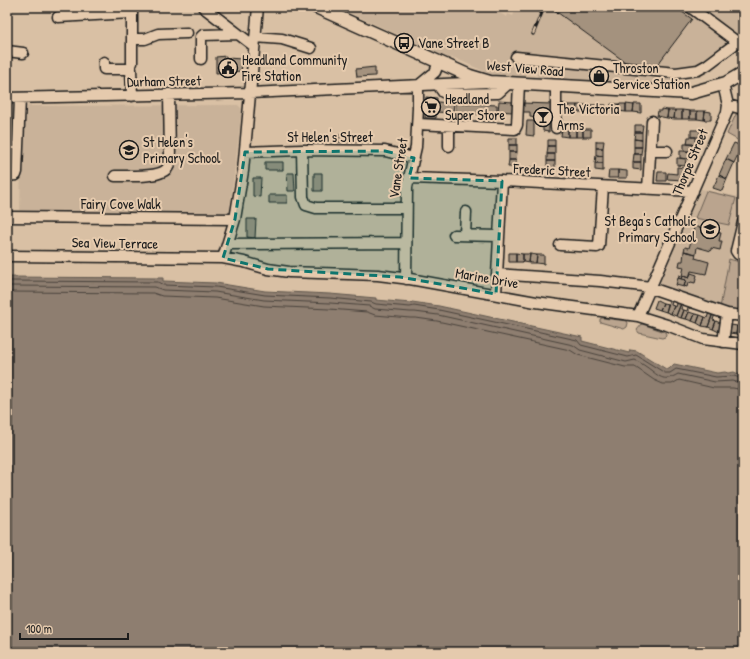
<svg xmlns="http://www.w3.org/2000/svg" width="750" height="659" viewBox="0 0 750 659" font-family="'Patrick Hand',sans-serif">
	<rect width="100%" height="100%" fill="#d9c0a4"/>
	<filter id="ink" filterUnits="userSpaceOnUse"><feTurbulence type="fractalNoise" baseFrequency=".025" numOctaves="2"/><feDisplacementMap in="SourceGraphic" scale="8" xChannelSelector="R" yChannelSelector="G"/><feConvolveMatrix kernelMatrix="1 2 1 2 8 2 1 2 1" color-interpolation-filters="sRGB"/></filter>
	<g filter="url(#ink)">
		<path fill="#c9b299" d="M337 7H743V47L702 75 682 78 681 86 537 79V67H526V77L490 74 455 58 447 57Z
			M238 105 242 109 229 217 20 214 22 114 28 106Z
			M701 189 743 198 729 259 743 263V313L657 289Z"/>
		<path fill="#baa48e" stroke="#6b6055" d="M736 114 743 117V143L727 134Z
			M706 191 736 198 729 225 695 218Z
			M729 259 743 263V315L720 308Z
			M602 318 627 321 628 323 627 327 624 329 600 322V319Z
			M642 324 665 332 666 334 665 337 662 338 639 333 637 330Z"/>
		<path fill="#8e7e6f" stroke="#60574e" d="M7 277 163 278V281L216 283 265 291 330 294 376 298V300L411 303 412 302 439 306 582 337V341L629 353 630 350 637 351 666 369H669L674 364 717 373 725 372 728 373 734 372 743 376V652H7Z"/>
		<path fill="#d9c0a4" d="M493 7H517L513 16 508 14 507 17 496 11 497 9Z"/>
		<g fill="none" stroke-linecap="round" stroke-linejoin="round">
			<path stroke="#4a433d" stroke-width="1" d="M7 281 158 282 163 285 216 287 265 295 330 298 371 302 376 304 410 307 414 306 439 310 577 340 581 345 628 357 636 355 665 373H670L676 369 716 377 734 376 743 379
				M7 286 155 287 163 290 215 292 264 300 330 303 369 306 375 309 410 312H415L438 315 573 345 580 350 626 362 635 360C641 363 647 367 652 371 662 379 666 381 678 374L715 382 733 381 743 384
				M7 292 153 293 162 296 215 298 264 306 329 309 367 312 375 315 410 318H416L437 321 570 350 578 355 625 367H635L654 380 663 384H672L679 380 714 388H733L743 390"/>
		</g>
		<path fill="#a4927e" stroke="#1c1c1c" d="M550 7H675L692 19 655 68 632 67Z
			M226 56V58L243 59 241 71 216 73V57Z
			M375 67V76L357 77 356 69Z
			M594 70 605 71 604 83 593 82Z
			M426 97 437 98 436 118H425Z
			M499 101 513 102 512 112 498 111Z
			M437 102 454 103 453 113 436 112Z
			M456 103 497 105V115L456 113Z
			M522 103 552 104V119H549V132L543 131V119L530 117V112H521Z
			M562 103 568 105V112H561Z
			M611 104H619L618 111H611Z
			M619 104H626V112L618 111Z
			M626 104 634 105 633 112H626Z
			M634 104H641V113L633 112Z
			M568 105H577L576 112H568Z
			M577 105H584V112H576Z
			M584 105H591V112H584Z
			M591 105H599L598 113 591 112Z
			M599 105H606V113H598Z
			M661 109 668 110 667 118 657 116 658 111H661Z
			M668 110H675L674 119 667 118Z
			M675 110H682V119H674Z
			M682 110 690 111V119H682Z
			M690 111H697V119H690Z
			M697 111H705L704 120 697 119Z
			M705 111 711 112V120H704Z
			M527 121H534V136L526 135Z
			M635 125H643L642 132H635Z
			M562 129H568V137L561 136Z
			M568 129H576V137H568Z
			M576 129H583V137H576Z
			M583 129H591V137H583Z
			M691 130H700V137H691Z
			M635 132H642V140L634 139Z
			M339 135H357V142H338Z
			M688 137H696V145L687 144Z
			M509 138H517V145H509Z
			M634 139 642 140V147H634Z
			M548 140H555V146H548Z
			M596 141H604L603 148H596Z
			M734 143 742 146 734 163 726 159Z
			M684 144H693V152L684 151Z
			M509 145H517V152H509Z
			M548 146H555V154H547Z
			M634 147H642L641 154H634Z
			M596 148H603V156L596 155Z
			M680 151H689V159L680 158Z
			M509 152H517L516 160H509Z
			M547 154H555V161H547Z
			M634 154H641V162H633Z
			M596 155 603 156V163H595Z
			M677 158 686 159 685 166 677 165Z
			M726 159 734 163 727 179 719 175Z
			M509 160H516V167H508Z
			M547 161H555V169H547Z
			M265 162H283V170H265Z
			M633 162H641V170L633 169Z
			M595 163H603V171L595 170Z
			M522 167H531L530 175 522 174Z
			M531 167 540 168V175H530Z
			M677 167 684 168 683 180 667 179 668 173 677 174Z
			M609 170H618V178H608Z
			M618 170 627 171V178H618Z
			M658 172H666V181H657Z
			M287 173H294L295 191H288Z
			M314 173H322V191H314Z
			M719 175 727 179 722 191 713 188Z
			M253 178H261L260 197 253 196Z
			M269 195H287V203H269Z
			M247 219H256L255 238 247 237Z
			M694 226 709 230V231L721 233 719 241H722L720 250 711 248V251L697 247 696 254 684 251 685 247 689 248 691 241H692Z
			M684 251 696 254 695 258 709 262 706 274 691 271 689 278 683 276 682 279 678 278 679 275 682 276 684 267 679 266 680 261H683Z
			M509 253H516V262H509Z
			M516 253 523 254V262H516Z
			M523 254H530L529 263 523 262Z
			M530 254 537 255 536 263H529Z
			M537 255H544V264L536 263Z
			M691 273 697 275 695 283 691 282 690 283H688L687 287 684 286 686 280 682 279 683 276 689 278Z
			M678 278 686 280 684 287 676 285Z
			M671 297 673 298 671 305 674 306 671 314 666 312Z
			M657 300 663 303 660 310 654 308Z
			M678 300 682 301 676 316 671 314 674 306 676 307Z
			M682 301 684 302 681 309 684 310 681 318 676 316Z
			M663 303 668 304 666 312 660 310Z
			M689 304 691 305 686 319 681 318 684 310 687 311Z
			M689 312 695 314 692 321 686 319Z
			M709 312 713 313 708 327 702 326 705 317 707 318Z
			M713 313 715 314 713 320 716 321 713 329 708 327Z
			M695 314 700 315 697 323 692 321Z
			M700 315 705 317 702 326 697 323Z
			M716 321 722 324 719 332 713 329Z
			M731 325 737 326 736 334 730 333Z
			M737 326 742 327 741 335 736 334Z"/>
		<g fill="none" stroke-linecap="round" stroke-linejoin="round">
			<g stroke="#1c1c1c" stroke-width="13">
				<path id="minor" d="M132 7V63
					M203 7 254 46
					M690 7 737 42
					M58 17 132 13
					M255 37 282 39 311 48
					M132 39H145L158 34 187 33
					M7 51 23 53
					M516 57 676 73 698 70 707 65 743 38
					M201 59V37L203 35 238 34
					M104 62V69H131L132 96
					M438 85 443 92 447 94 498 93 509 83
					M418 86 435 72 439 62
					M7 98 250 93 487 82
					M728 105 743 109
					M418 124 515 129 517 125 519 84
					M556 128V86
					M449 146V126
					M302 150 303 197 306 205 316 208H406
					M650 151H667
					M245 152 302 150 385 151 414 158
					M7 176 16 175 17 172 20 98
					M115 176C127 176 163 178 168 167 170 165 169 160 170 157L169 94
					M409 178 502 181 693 191
					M648 189 652 121
					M7 217 235 219
					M743 222 736 251 738 254 743 256
					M454 235 499 236
					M465 235 466 212
					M228 244 406 243
					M560 245 597 247 599 246 603 187
					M7 256 223 258 244 262 268 269 289 272 378 275 410 279 536 302 638 316 667 325 703 339 743 344
					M223 258 235 219 243 171 258 7
					M497 274 600 281 651 287
					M406 279 407 187 416 147 418 108V86
					M651 288 727 314 743 316
					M496 294 502 181
					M638 316 727 112 728 105 723 84
					M723 342 727 314"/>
			</g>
			<g stroke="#1c1c1c" stroke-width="15">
				<path id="major" d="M316 7 470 76 490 82 691 93 726 83 743 73"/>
			</g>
			<use href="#minor" stroke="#e5caad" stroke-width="10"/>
			<use href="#major" stroke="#e5caad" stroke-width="12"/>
			<g stroke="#1c1c1c" stroke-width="3.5">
				<path id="rail" d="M533 34 544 7"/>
			</g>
			<use href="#rail" stroke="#e5caad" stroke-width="2" stroke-dasharray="6" stroke-linecap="butt"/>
		</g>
	</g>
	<path fill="#0f766e" fill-opacity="0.2" stroke="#0f766e" stroke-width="3" stroke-dasharray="8 5" stroke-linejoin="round" d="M385 151 414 158 409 178 502 181 496 294 400 277 268 269 223 258 235 219 245 152Z"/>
	<defs>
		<g id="bus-ring" transform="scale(1)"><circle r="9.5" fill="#e5caad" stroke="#1c1c1c" stroke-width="1.5"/><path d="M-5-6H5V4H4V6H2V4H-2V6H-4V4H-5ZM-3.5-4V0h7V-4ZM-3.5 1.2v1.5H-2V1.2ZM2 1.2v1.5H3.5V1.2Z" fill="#1c1c1c"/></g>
		<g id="civic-ring" transform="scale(1)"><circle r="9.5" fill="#e5caad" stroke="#1c1c1c" stroke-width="1.5"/><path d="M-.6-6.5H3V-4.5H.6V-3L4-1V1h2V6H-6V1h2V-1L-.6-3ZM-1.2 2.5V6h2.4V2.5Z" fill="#1c1c1c"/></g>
		<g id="shop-ring" transform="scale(1)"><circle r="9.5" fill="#e5caad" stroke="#1c1c1c" stroke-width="1.5"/><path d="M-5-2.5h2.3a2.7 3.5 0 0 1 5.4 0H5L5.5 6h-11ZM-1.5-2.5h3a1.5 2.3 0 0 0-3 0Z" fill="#1c1c1c"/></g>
		<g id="supermarket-ring" transform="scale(1)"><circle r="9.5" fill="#e5caad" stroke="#1c1c1c" stroke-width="1.5"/><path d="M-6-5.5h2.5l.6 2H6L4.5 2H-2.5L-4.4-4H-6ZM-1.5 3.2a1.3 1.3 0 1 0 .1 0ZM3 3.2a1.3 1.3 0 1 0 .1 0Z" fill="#1c1c1c"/></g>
		<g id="bar-ring" transform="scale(1)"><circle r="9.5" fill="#e5caad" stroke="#1c1c1c" stroke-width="1.5"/><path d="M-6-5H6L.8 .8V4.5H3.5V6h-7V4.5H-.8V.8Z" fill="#1c1c1c"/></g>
		<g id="school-ring" transform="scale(1)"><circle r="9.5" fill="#e5caad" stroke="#1c1c1c" stroke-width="1.5"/><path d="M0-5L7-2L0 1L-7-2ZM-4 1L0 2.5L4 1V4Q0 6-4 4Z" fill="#1c1c1c"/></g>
	</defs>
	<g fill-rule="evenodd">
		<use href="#bus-ring" x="404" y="43"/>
		<use href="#civic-ring" x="228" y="68"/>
		<use href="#shop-ring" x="599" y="76"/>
		<use href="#supermarket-ring" x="431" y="107"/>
		<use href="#bar-ring" x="543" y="117"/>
		<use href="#school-ring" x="129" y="150"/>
		<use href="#school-ring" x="710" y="229"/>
	</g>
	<g text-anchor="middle" stroke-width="4" stroke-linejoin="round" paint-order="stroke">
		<g font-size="14" fill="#1c1c1c" stroke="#e5caad" text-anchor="start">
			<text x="418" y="48">Vane Street B</text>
			<text x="242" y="65">Headland Community<tspan x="242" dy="16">Fire Station</tspan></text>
			<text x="613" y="73">Throston<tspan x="613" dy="16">Service Station</tspan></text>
			<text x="445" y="104">Headland<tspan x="445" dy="16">Super Store</tspan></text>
			<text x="557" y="114">The Victoria<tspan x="557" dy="16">Arms</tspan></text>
			<text x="143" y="147">St Helen's<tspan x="143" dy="16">Primary School</tspan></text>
			<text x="696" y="226" text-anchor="end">St Bega's Catholic<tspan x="696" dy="16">Primary School</tspan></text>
		</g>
		<g font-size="14" fill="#1c1c1c" stroke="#e5caad">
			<text transform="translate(525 68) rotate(5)" y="5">West View Road</text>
			<text transform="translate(164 81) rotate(-1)" y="5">Durham Street</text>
			<text x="330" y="142">St Helen's Street</text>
			<text transform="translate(690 162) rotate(-67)" y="5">Thorpe Street</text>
			<text transform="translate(398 168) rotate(-81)" y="5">Vane Street</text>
			<text transform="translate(552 170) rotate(3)" y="5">Frederic Street</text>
			<text x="121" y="209">Fairy Cove Walk</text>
			<text transform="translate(115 243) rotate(1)" y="5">Sea View Terrace</text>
			<text transform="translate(487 278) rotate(10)" y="5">Marine Drive</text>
		</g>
	</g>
	<rect width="750" height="659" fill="none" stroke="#e5caad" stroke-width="24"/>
	<rect x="12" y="12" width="726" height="635" fill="none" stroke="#1c1c1c" stroke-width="1.5" filter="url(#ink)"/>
	<path d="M20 633v6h108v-6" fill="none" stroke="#1c1c1c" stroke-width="2"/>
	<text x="26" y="633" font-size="12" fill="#1c1c1c" stroke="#e5caad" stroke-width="3" paint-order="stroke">100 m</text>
</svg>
